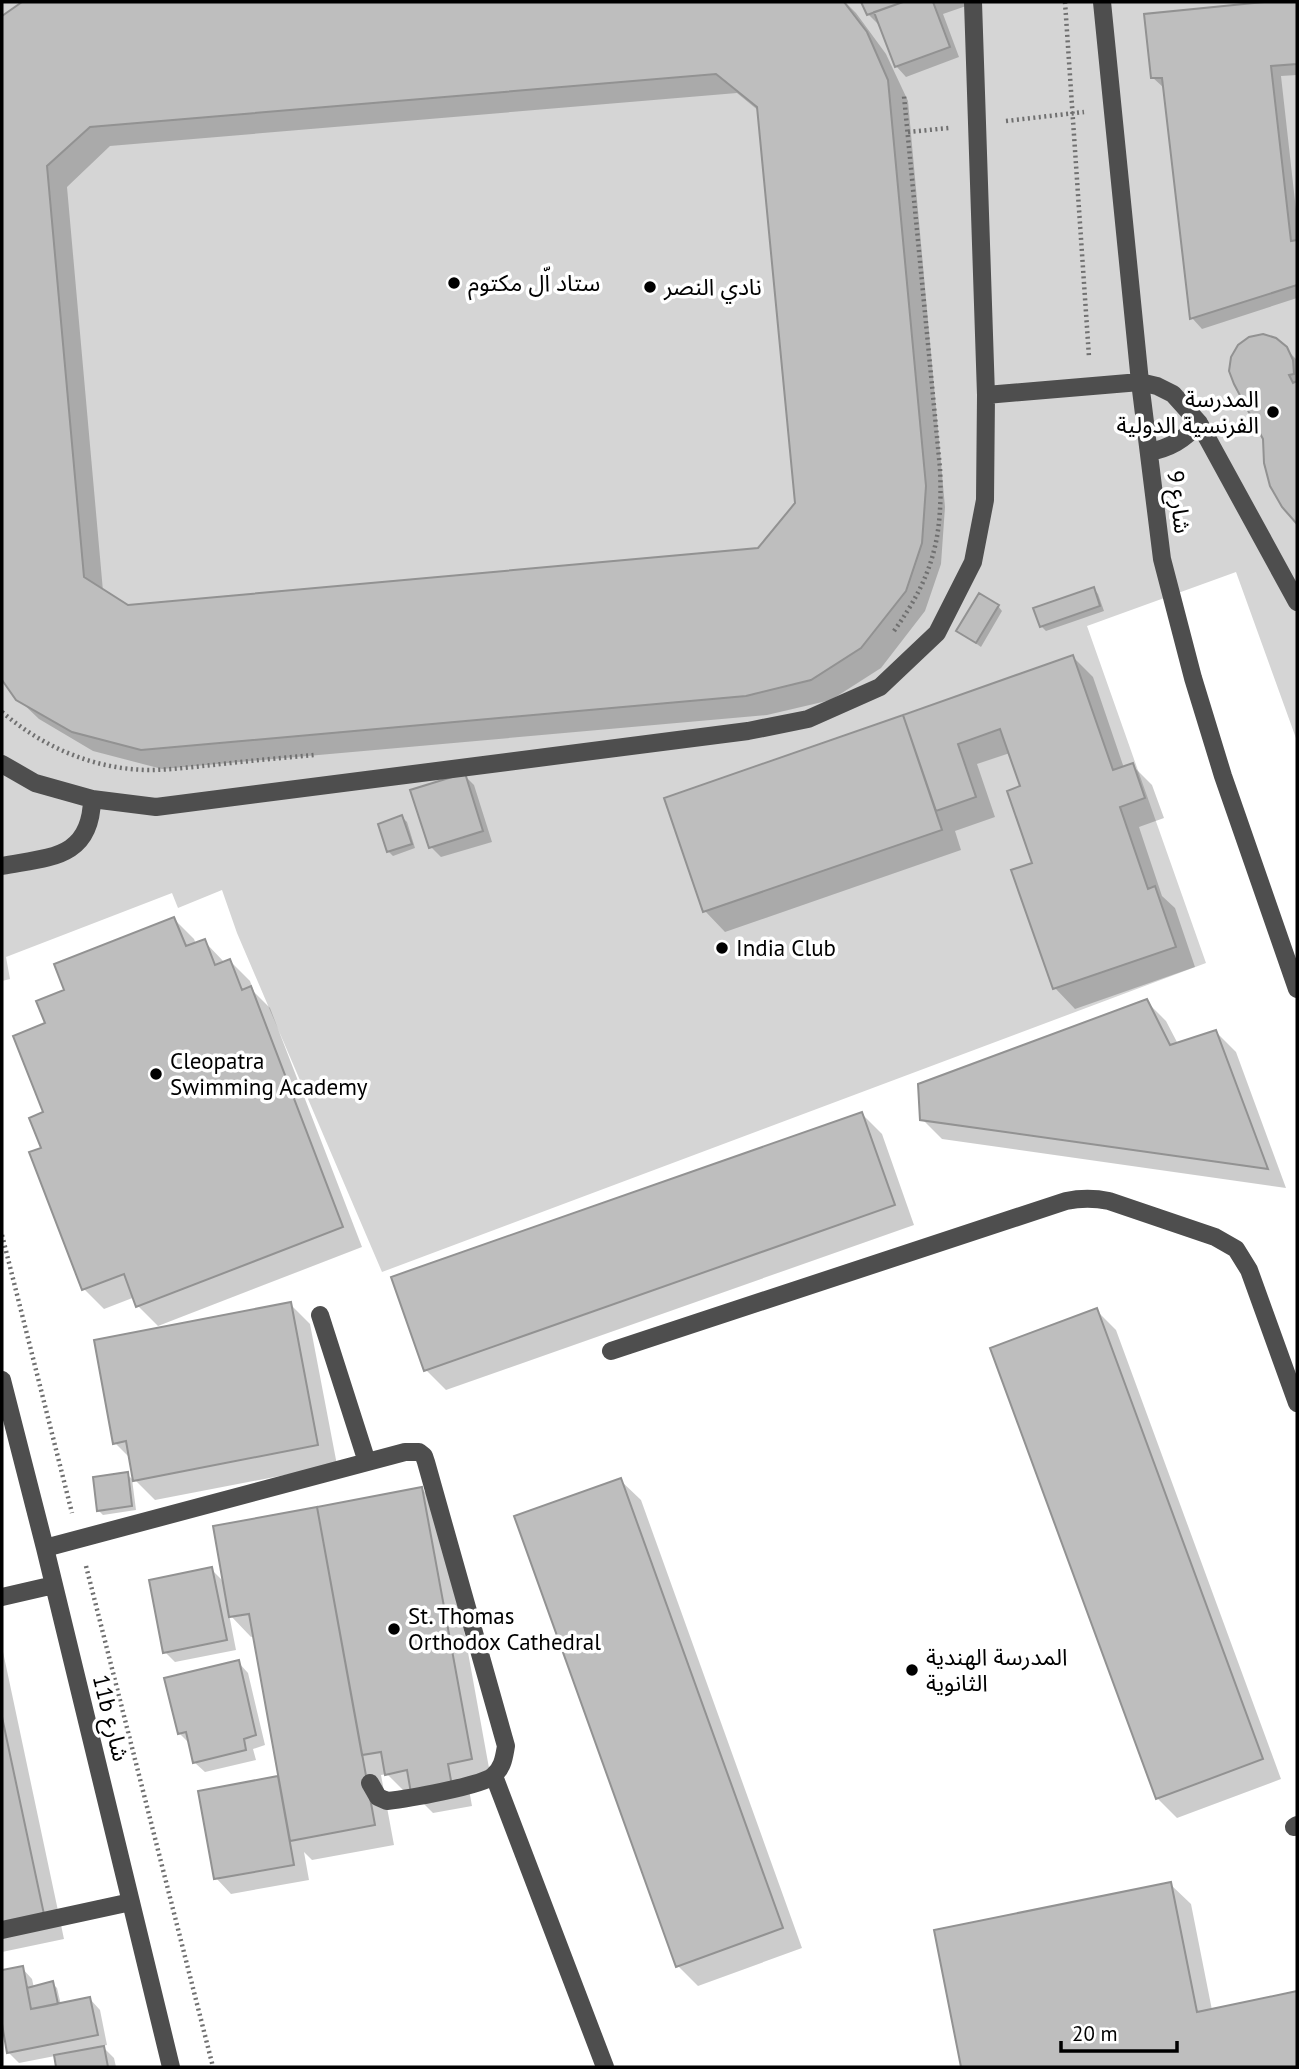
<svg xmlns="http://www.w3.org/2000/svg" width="1299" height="2069" viewBox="0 0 1299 2069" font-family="'PT Sans','Noto Sans Arabic',sans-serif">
	<rect width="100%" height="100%" fill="#fff"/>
	<path fill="#d5d5d5" d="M2 2H1297V741L1236 572 1087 626 1206 963 382 1272 237 933 222 890 178 908 172 893 6 957 10 979 2 981Z"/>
	<path fill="#0003" fill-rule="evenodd" d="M35 2H845L856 13 886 54 908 101 945 507 941 564 925 611 881 668 831 700 767 715 162 769 93 751 39 719 18 699 2 677V18L23 4ZM737 93 759 111 797 504 759 550 128 607 103 591 67 187 110 146Z
		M863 2H967L969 5 943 14 959 57 906 77 896 66 882 28 868 14Z
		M1289 2H1297V75L1281 76 1297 219V298L1202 329 1192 318 1164 88 1152 77 1146 16Z
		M1286 349 1297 360V521L1277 495Z
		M1094 589 1098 594 1104 611 1046 631 1041 626Z
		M998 606 1002 611 981 647 958 631Z
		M1073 657 1093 677 1124 768 1132 765 1152 785 1164 818 1139 827 1162 896 1175 908 1195 967 1075 1009 1055 988 1023 788 1010 753 977 764 995 817 955 831 961 850 725 932 705 911 666 799Z
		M464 775 474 785 492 842 441 857 431 847Z
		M402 817 407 822 415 848 393 856 388 851Z
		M174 919 194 939 196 944 204 941 225 963 230 961 250 981 254 992 270 1008 362 1247 158 1326 138 1306 135 1297 104 1309 84 1289 43 1149 47 1024 66 991Z
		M1146 1001 1166 1021 1178 1044 1216 1032 1236 1052 1286 1188 942 1139 922 1119Z
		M862 1114 882 1134 914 1225 446 1390 426 1370Z
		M290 1304 310 1324 337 1465 155 1500 135 1480 131 1459 115 1443Z
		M1096 1310 1116 1330 1281 1779 1177 1818 1157 1798Z
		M127 1474 132 1479 136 1510 103 1515 98 1510Z
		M620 1480 641 1500 802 1948 698 1986 678 1966Z
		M422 1489 442 1509 491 1779 468 1784 472 1806 433 1813 413 1793 407 1794 387 1774 381 1775 394 1845 312 1860 304 1852 309 1880 231 1894 216 1878 277 1778 281 1782 255 1636 251 1637 229 1614 236 1650 175 1662 165 1652 211 1569 225 1583Z
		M2 1647 64 1939 2 1952Z
		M238 1662 248 1673 265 1745 253 1749 256 1760 205 1772 194 1762 190 1744 179 1733Z
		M1170 1884 1191 1904 1212 2010 1297 1993V2067H963L936 1932Z
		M22 1968 32 1979 34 1988 52 1983 57 1988 61 2005 90 1999 100 2010 107 2045 102 2046 114 2058 116 2067H57L55 2056 19 2063 9 2053 2 2015V1972Z"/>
	<path fill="#bebebe" stroke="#929292" stroke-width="2" fill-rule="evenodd" d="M22 2H844L867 32 888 80 926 486 922 543 906 591 861 648 811 680 746 696 141 750 72 732 16 700 2 680V16ZM716 74 757 107 795 503 758 548 128 605 84 577 47 166 90 127Z
		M861 2H903L867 15Z
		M903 2H933L950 47 895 67 874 12Z
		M1264 2H1297V64L1271 66 1291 241 1297 240V285L1190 319 1162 78H1151L1144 14Z
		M1263 334 1276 338 1287 347 1293 360 1294 374 1289 375 1293 383 1297 381V524L1282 507 1270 486 1264 463 1263 439 1234 384 1229 371 1231 357 1238 345 1249 337Z
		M1094 587 1100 606 1040 627 1033 608Z
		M979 593 999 605 976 643 956 631Z
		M1073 655 1113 770 1133 763 1145 798 1120 807 1148 889 1155 886 1176 947 1053 989 1011 870 1032 863 1007 791 1020 786 1000 729 958 744 976 797 936 811 903 715Z
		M903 715 942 830 703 912 664 798Z
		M465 773 483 831 429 848 410 790Z
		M402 815 412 844 387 852 378 824Z
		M174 917 186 946 205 939 215 965 230 959 242 990 251 986 343 1227 136 1307 124 1274 82 1290 29 1152 41 1148 29 1118 43 1112 13 1036 45 1023 36 1001 64 990 54 964Z
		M1147 999 1170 1045 1216 1030 1268 1169 920 1120 918 1084Z
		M862 1112 895 1205 424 1371 391 1277Z
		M291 1302 318 1445 133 1481 126 1441 113 1444 94 1340Z
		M1097 1308 1263 1759 1156 1799 990 1348Z
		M128 1472 132 1506 97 1511 93 1477Z
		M621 1478 783 1928 676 1967 514 1516Z
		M422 1487 472 1759 448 1764 452 1786 411 1793 407 1770 385 1775 381 1752 362 1755 317 1507Z
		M317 1507 375 1825 290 1841 249 1614 229 1617 213 1526Z
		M212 1567 227 1640 163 1653 149 1580Z
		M239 1660 256 1735 244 1739 246 1750 193 1763 186 1732 178 1734 164 1678Z
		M2 1717 45 1919 2 1928Z
		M278 1776 294 1865 214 1879 198 1791Z
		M1171 1882 1197 2012 1297 1991V2067H961L934 1930Z
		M23 1966 31 2009 90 1997 98 2035 7 2053 2 2024V1970Z
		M53 1981 58 2004 31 2009 27 1988Z
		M104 2046 108 2067H56L54 2055Z"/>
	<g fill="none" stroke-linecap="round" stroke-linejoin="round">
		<path stroke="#707070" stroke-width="4.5" stroke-dasharray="2 3.5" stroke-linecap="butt" d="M1065 2 1089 357
			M1006 121 1084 112
			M908 132 949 128
			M894 631C934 575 943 536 940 468L904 96
			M2 712C43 747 93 769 148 770 170 770 192 767 213 765 247 761 281 758 314 755
			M2 1235 72 1513
			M86 1566 213 2067"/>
		<path stroke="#4e4e4e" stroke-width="18" d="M1102 2 1140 382 1162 559 1193 678 1223 776 1297 989
			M986 395 1140 382 1157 386 1173 394 1199 423 1297 602
			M1149 452C1170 448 1184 440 1199 423
			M2 764 35 783 92 799 156 807 748 731 808 719 880 687 937 633 973 562 985 500 986 395 973 2
			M2 866C49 857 91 859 92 799
			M320 1315 367 1462
			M611 1351 1066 1201C1081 1198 1094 1198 1109 1201L1215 1237 1236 1249 1249 1270 1297 1403
			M2 1380 45 1548 171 2067
			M45 1548 405 1452H419L424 1456 426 1462 506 1746C504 1757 503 1768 493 1776 481 1786 406 1799 387 1801L378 1797 370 1783
			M2 1597 54 1585
			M494 1776 605 2067
			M1294 1827 1297 1825
			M2 1930 131 1902"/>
	</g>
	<g fill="#000" stroke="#fff" stroke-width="2.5">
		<circle cx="454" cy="283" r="7"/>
		<circle cx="650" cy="287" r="7"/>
		<circle cx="1273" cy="412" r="7"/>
		<circle cx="722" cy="948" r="7"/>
		<circle cx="156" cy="1074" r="7"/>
		<circle cx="394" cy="1629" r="7"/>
		<circle cx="912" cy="1670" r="7"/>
	</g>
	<g text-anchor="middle" stroke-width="7" stroke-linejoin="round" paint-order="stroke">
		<g font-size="23" fill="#000" stroke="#fff" text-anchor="start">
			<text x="468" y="291">ستاد اّل مكتوم</text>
			<text x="664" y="295">نادي النصر</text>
			<text x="1259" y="407" text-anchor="end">المدرسة<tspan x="1259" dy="26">الفرنسية الدولية</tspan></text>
			<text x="736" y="956">India Club</text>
			<text x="170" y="1069">Cleopatra<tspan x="170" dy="26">Swimming Academy</tspan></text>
			<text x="408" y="1624">St. Thomas<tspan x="408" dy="26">Orthodox Cathedral</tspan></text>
			<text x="926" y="1665">المدرسة الهندية<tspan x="926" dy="26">الثانوية</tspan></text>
		</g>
		<g font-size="23" fill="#000" stroke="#fff">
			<text transform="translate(1179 502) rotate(83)" y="8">شارع 9</text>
			<text transform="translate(111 1718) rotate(76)" y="8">11b شارع</text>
		</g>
	</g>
	<rect width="1299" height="2069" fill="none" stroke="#000000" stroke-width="7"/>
	<path d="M1061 2041v10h116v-10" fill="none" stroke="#000000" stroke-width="3.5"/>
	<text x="1072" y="2041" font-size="21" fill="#000000" stroke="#ffffff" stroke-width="5" paint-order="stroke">20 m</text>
</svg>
